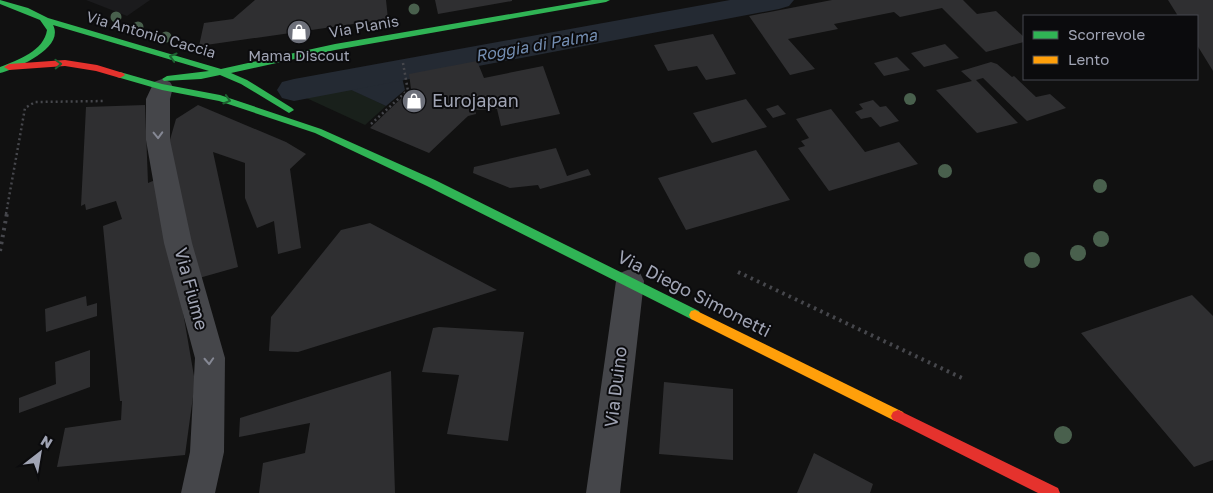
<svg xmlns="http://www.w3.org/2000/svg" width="1213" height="493" viewBox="0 0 1213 493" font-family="'Golos Text',sans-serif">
	<rect width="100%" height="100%" fill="#111"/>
	<path fill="#1b1b1d" d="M86 0H150L127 16Z"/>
	<path fill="#19201b" d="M344 86 386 106 365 125 302 96Z"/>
	<path fill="#242a33" d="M400 69 405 90 386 106 334 82Z"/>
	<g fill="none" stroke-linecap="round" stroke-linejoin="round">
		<path fill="#242a33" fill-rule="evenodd" d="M730 0H794L789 6 779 9 294 101 282 98 277 90 282 82 294 79Z"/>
	</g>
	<path fill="#2f2f31" d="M255 0H386L388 19 199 46 204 23 233 19Z
		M435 0H512V1L438 14Z
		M832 0H963L977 14 996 11 1024 37V42L986 52 942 8 900 17 894 12 834 24 838 29 788 39 815 69 790 75 749 16Z
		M1168 0H1213V71L1197 45V16H1178Z
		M713 34 736 74 706 80 697 66 668 71 654 45Z
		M945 44 959 58 924 67 911 53Z
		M897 57 910 70 884 76 874 63Z
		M477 61 484 78 543 66 560 114 501 126 497 109 475 110 476 114 468 116 429 153 370 128 411 89 409 74Z
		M991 62 997 64 1012 77 1014 76 1036 97 1050 94 1066 108 1027 121 983 78 976 80 1018 123 977 133 936 90 972 81 961 71Z
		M746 99 767 127 712 143 693 113Z
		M873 100 880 107 886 106 899 121 880 127 871 117 861 119 855 112 863 109 859 104Z
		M145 105 148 183 160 178 195 382 185 455 57 467 65 428 121 420 122 401H120L103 226 122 219 116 201 86 210 85 204 81 206 86 107Z
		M198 105 286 142 306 154 290 169 301 248 278 254 274 221 257 228 245 198V163L213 152 238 267 192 280 167 150 176 119Z
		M778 105 786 114 773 118 766 109Z
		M831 109 865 152 899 142 918 164 829 191 798 148 805 146 801 141 809 138 796 119Z
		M556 148 567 176 588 169 591 175 540 189 538 185 510 188 473 173 474 167Z
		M756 150 790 200 686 230 658 178Z
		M370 223 497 290 298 352 269 351 271 317 341 230Z
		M1192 295 1213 316V460L1194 467 1081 333Z
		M86 296 87 306 97 303V316L46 332 45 309Z
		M439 327 524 332 508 441 447 434 459 375 422 372 433 328Z
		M90 350V387L19 413V398L56 384 55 362Z
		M391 371 395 493H259L263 463 305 453 310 423 239 437 240 418Z
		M664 382 733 389V460L659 454Z
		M814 453 873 484 870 493H797Z"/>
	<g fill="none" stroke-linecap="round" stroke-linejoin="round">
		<path stroke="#46474c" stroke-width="2.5" stroke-dasharray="2 3" stroke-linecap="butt" d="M403 63 408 91
			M371 124 408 90
			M6 214 25 108 35 102 105 101"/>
		<path stroke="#46474c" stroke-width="4" stroke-dasharray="2.5 4.5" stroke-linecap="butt" d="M0 251 7 213
			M738 272 962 378"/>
		<path fill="#45464a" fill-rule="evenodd" d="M162 79 170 82 173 87 170 99V140L192 243 225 358 224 452 215 493H181L190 452 195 358 164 243 146 140V99L154 82Z
			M630 269 640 273 644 281 620 493H586L616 281 620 273Z"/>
		<path fill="#30b455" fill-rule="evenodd" d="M0 0 28 8 48 18 221 69 335 44 592 0H610L606 2 335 50 231 73 247 80 292 108 294 110 289 113 241 84 220 75 201 79 164 81 162 79 167 76 209 71 53 25C65 48 17 68 0 73V67C18 60 44 51 47 30L40 20 0 4Z
			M120 72 162 84 220 95 321 129 435 180 699 311 701 315 699 319 695 320 691 319 427 186 315 133 219 101 162 90 117 77 115 75Z"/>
		<path fill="#ff9f0a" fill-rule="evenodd" d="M695 310 903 412 905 416 903 420 898 422 893 420 691 319 689 315 691 311Z"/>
		<path fill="#e5322d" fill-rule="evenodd" d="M65 60 97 65 123 73 125 75 120 78 96 71 65 66 9 70 4 67 9 64Z
			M898 410 1058 488 1060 493H1038L893 420 891 416 893 412Z"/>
	</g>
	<g fill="#49604d">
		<circle cx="414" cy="9" r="5.5"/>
		<circle cx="116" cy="17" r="5.5"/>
		<circle cx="138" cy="27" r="5.5"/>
		<circle cx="166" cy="37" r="5.5"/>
		<circle cx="910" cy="99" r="6"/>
		<circle cx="945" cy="171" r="7"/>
		<circle cx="1100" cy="186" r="7"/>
		<circle cx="1101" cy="239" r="8"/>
		<circle cx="1078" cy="253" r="8"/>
		<circle cx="1032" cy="260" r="8"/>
		<circle cx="1063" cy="435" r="9"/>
	</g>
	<defs><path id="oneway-chevron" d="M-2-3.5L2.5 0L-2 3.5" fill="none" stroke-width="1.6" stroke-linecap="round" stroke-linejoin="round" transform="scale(1.25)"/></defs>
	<g stroke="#1e6031">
		<use href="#oneway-chevron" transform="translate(173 57) rotate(-164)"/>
		<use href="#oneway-chevron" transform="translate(58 64) rotate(-2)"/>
		<use href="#oneway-chevron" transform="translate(227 100) rotate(17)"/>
	</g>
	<g stroke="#858894">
		<use href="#oneway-chevron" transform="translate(158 135) rotate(88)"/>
		<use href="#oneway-chevron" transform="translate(209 361) rotate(87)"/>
	</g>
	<defs>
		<g id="shop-disc" transform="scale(1.25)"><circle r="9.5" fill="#6e717b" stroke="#0b0b0d"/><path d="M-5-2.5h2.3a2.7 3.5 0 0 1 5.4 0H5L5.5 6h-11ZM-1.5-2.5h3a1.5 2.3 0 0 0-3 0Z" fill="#fff"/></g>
	</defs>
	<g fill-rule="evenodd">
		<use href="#shop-disc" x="299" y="32"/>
		<use href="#shop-disc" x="414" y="101"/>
	</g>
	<g text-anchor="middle" stroke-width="4" stroke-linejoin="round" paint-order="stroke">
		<g font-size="15" fill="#a0a4b4" stroke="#0b0b0d">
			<text transform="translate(364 27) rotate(-10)" y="5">Via Planis</text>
			<text transform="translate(151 35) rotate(16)" y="5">Via Antonio Caccia</text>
		</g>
		<g font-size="15" fill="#a0a4b4" stroke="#0b0b0d">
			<text x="299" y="61">Mama Discout</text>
		</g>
		<g font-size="16" font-style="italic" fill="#748eb2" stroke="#0b0b0d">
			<text transform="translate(536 45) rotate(-10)" y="6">Roggia di Palma</text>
		</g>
		<g font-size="18" fill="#a0a4b4" stroke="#0b0b0d" text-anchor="start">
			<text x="432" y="107">Eurojapan</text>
		</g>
		<g font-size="18" fill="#a0a4b4" stroke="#0b0b0d">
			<text transform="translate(191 289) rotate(75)" y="6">Via Fiume</text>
			<text transform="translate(694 294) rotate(27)" y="6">Via Diego Simonetti</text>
			<text transform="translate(616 387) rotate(-83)" y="6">Via Duino</text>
		</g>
	</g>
	<rect x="1023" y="15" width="175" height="65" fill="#0b0b0d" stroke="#474850"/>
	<rect x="1033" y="31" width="25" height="8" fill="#30b455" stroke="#474850"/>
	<text x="1068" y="40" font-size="15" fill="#a0a4b4">Scorrevole</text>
	<rect x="1033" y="56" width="25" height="8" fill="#ff9f0a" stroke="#474850"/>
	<text x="1068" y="65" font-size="15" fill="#a0a4b4">Lento</text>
	<g transform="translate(40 453) rotate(31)" stroke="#0b0b0d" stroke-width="4" paint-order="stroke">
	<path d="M0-4L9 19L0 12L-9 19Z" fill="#a0a4b4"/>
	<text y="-8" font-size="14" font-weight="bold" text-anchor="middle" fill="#a0a4b4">N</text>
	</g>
</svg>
